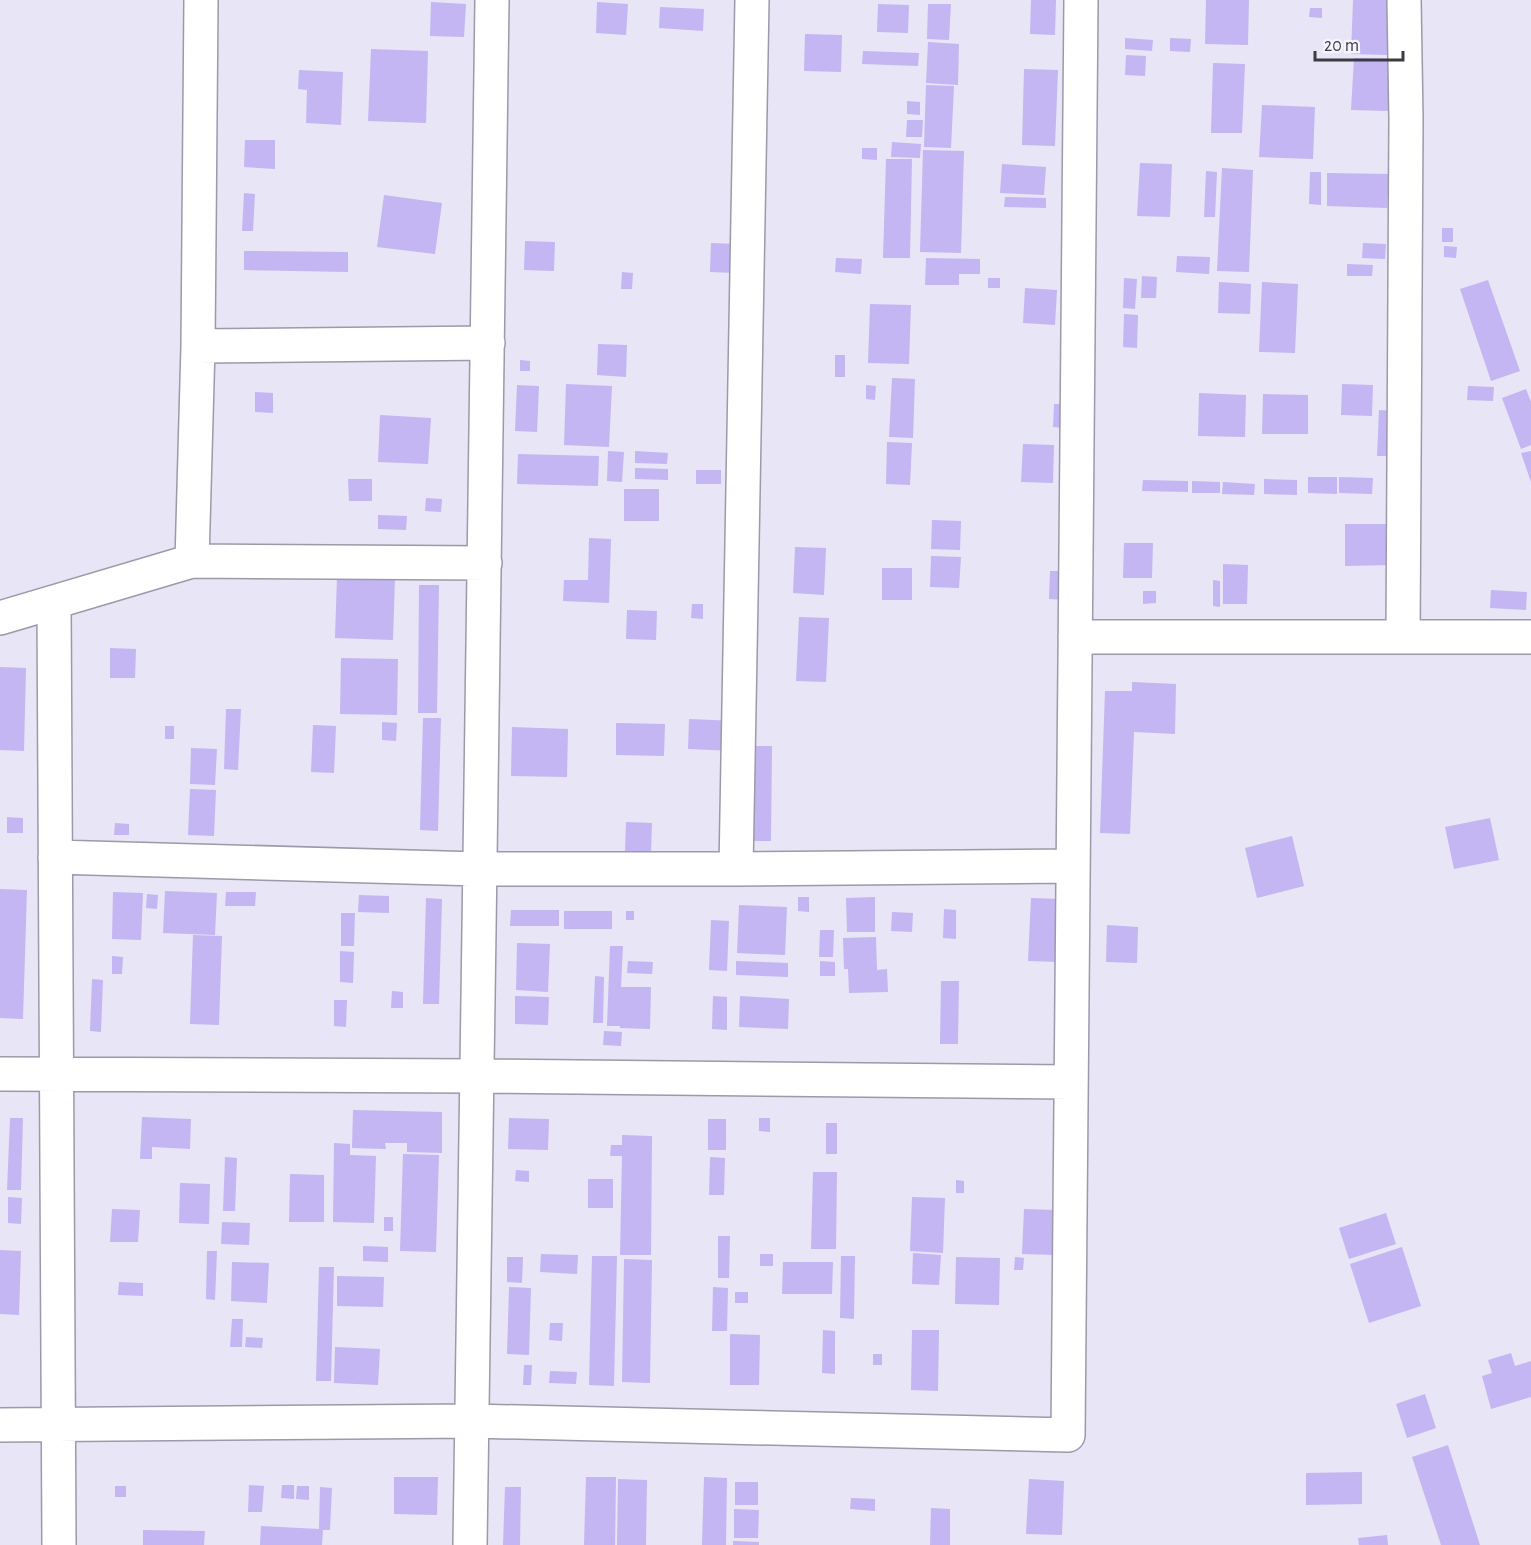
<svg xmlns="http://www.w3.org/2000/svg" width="1531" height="1545" viewBox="0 0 1531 1545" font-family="'Alegreya Sans',sans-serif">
	<rect width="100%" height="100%" fill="#e8e5f6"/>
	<path fill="#c3b6f2" d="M1031 0H1056L1055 35 1030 34Z
		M1206 0H1249L1248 45 1205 44Z
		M1353 0H1389L1388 55 1351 54Z
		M431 2 466 4 464 37 430 36Z
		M597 2 628 4 626 35 596 33Z
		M878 4 909 5 908 33 877 32Z
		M928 4H951L949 40 927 39Z
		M660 7 704 9 703 31 659 28Z
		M1310 8H1322V18L1309 17Z
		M805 34 842 35 841 72 804 71Z
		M1125 38 1153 40 1152 51 1125 49Z
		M1170 38 1191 39 1190 52 1170 51Z
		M928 42 959 44 958 85 926 83Z
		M371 49 428 51 426 123 368 121Z
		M863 51 919 53 918 66 862 64Z
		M1126 55 1146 56 1145 76 1125 75Z
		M1354 58 1390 59 1388 111 1351 110Z
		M1213 63 1245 64 1242 133H1211Z
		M1024 69 1058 70 1055 146 1022 145Z
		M299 70 343 72 341 125 306 123 307 90 298 89Z
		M926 85 954 86 951 148 924 147Z
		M907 101 920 102V115L907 114Z
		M1262 105 1315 107 1313 159 1259 157Z
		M907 120H923L922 137H906Z
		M245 140H275V169L244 167Z
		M892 142 921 144 920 158 891 157Z
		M862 148H877V160L862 159Z
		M923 150 964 151 961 253 920 252Z
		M886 159H912L910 258H883Z
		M1140 163 1172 164 1170 217 1137 216Z
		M1002 164 1046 167 1044 195 1000 193Z
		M1222 168 1253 170 1249 272 1217 271Z
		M1206 171 1217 172 1215 217H1204Z
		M1310 172H1321V205L1309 204Z
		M1327 173 1389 174 1387 208 1327 206Z
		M244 193 255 194 253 231H242Z
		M384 195 442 203 435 254 377 247Z
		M1005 197 1046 198V208L1004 207Z
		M1442 228H1453V242H1442Z
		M525 241 555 242 554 271 524 270Z
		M711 243 737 244 736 273 710 272Z
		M1363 243 1386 244 1385 259 1362 258Z
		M1444 246 1457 247 1456 258 1444 257Z
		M244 251 348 252V272L244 270Z
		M1177 256 1210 257 1209 274 1176 272Z
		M836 258 862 259 861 274 835 272Z
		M926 258 980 259V274H959V285H925Z
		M1347 264 1373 265 1372 276H1347Z
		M622 272 633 273 632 289H621Z
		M1142 276 1157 277 1156 298H1141Z
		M988 278H1000V288H988Z
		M1124 278 1137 279 1135 309 1123 308Z
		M1488 280 1520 371 1491 381 1460 289Z
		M1219 282 1251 284 1250 314 1218 313Z
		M1262 282 1298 284 1295 353 1259 352Z
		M1025 288 1057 290 1055 325 1023 323Z
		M870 304 911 305 909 364 868 363Z
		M1124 314 1138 315 1137 348 1123 347Z
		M598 344 627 345 626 377 597 375Z
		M835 355H845V377H835Z
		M520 360 530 361V371H520Z
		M892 378 915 379 913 438 889 437Z
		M566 384 612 386 609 447 564 445Z
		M1342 384 1373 385 1372 416 1341 415Z
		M517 385 539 386 537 432 515 431Z
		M866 385 876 386 875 400 866 399Z
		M1468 386 1494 387 1493 401 1467 400Z
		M1526 389 1531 402V445L1521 449 1502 398Z
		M255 392 273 393V413L255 412Z
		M1199 393 1246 395 1245 437 1198 436Z
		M1263 394 1308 395V434H1262Z
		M1054 404H1065V428L1053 427Z
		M1379 410 1394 411 1392 456H1377Z
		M380 415 431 418 428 464 378 462Z
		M887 442 912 443 910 485 886 484Z
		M1023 444 1054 445 1053 483 1021 482Z
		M608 451 624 452 622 482 607 481Z
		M635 451 668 453 667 464 635 463Z
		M1531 451V482L1521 453Z
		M518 454 599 456 598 486 517 484Z
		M635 468 668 469V480L635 479Z
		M696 470H721V484H696Z
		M1308 477H1337V494L1308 493Z
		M1339 477 1373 478 1372 494 1339 493Z
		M348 479H372V501H349Z
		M1264 479 1297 480V495L1264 494Z
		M1143 480 1188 481V492L1142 491Z
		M1192 481 1220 482V493H1192Z
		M1223 482 1255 484 1254 495 1222 494Z
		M624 489H659V521H624Z
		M426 498 442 499 441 512 425 511Z
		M378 515 407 516 406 530 378 529Z
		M932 520 961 521 960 550 931 549Z
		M1345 524H1392V565L1345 566Z
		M589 538 611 539 609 603 563 601 564 580H588Z
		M1124 543H1153L1152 578H1123Z
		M795 547 826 548 824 595 793 593Z
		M931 556 961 557 959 588 930 587Z
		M1223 564 1248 565 1247 604H1223Z
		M882 568H912V600H882Z
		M1050 571H1068L1067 600 1049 599Z
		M337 576 395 578 393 640 335 638Z
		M1213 580 1220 581V607L1213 606Z
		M419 585H439L437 713H418Z
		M1491 590 1527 592 1526 610 1490 608Z
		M1143 591H1156V603L1143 604Z
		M692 604H703V619L691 618Z
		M627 610 657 611 656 640 626 639Z
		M799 617 829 618 826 682 796 681Z
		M110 648 136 649 135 678H110Z
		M341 658 398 659 397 715 340 714Z
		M0 667 26 668 24 751 0 750Z
		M1132 682 1176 684 1175 734 1134 732 1130 834 1100 833 1105 691H1132Z
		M226 709H241L238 770 224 769Z
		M423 718H441L438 831 420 830Z
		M689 719 736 721 735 751 688 749Z
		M382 722 397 723 396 741 382 740Z
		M616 723 665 724 664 756 616 755Z
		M313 725 336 726 334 773 311 772Z
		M165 726H174V739H165Z
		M512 727 568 729 567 777 511 776Z
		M742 746H772L771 841H742Z
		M191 748 217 749 215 785 190 784Z
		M190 789 216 790 214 836 188 835Z
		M7 817 23 818V833H7Z
		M1490 818 1499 860 1454 869 1445 827Z
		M626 822 652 823 651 852 625 851Z
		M115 823 129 824V835H114Z
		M1292 836 1304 886 1257 898 1245 848Z
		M0 889 27 890 23 1019 0 1018Z
		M165 891 217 893 215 935 163 933Z
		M113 892 143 893 141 940 112 939Z
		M226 892H256L255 906H225Z
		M147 894 158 895 157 909 146 908Z
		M359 895 389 896V913L358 912Z
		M798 897H809V912L798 911Z
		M875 897V932H847L846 898Z
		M426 898 442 899 439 1004H423Z
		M1031 898 1064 899 1061 962 1028 961Z
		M739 905 787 907 785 955 737 953Z
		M944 909 956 910V939L943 938Z
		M511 910H559V926H510Z
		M564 911H612V929H564Z
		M626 911H634V920H626Z
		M892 912 913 913 912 932 891 931Z
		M341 913H355L354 946H341Z
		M711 920 729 921 727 971 709 970Z
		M1107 925 1138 927 1137 963 1106 962Z
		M820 930H834L833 957H819Z
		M193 935 222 936 219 1025 190 1024Z
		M876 937 877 970 887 969 888 992 849 993 848 969H844L843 938Z
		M517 943 550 944 548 992 516 990Z
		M610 946H623L621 987H651L650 1029 620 1028V1026H607Z
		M340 951 354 952 353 983 340 982Z
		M112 956 123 957 122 974H112Z
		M628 961 653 962 652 974 627 973Z
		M736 961 788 963V977L736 975Z
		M820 961 835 962V976H820Z
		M595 976 604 977 603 1023H593Z
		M92 979 103 980 101 1032 90 1031Z
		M941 981H959L958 1044H940Z
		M392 991 403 992V1008H391Z
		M515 996 549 997 548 1025 515 1024Z
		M713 996 727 997V1030L712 1029Z
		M740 996 789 999 788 1029 739 1027Z
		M334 1000H347L346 1027 334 1026Z
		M604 1031 622 1032 621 1046 603 1045Z
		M353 1110 442 1112V1153L407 1152V1143H385L386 1149 352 1148Z
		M142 1117 191 1119 190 1149 152 1147V1159H140Z
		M10 1118H23L21 1190H7Z
		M509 1118 549 1119 548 1150 508 1149Z
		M759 1118H770V1132L759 1131Z
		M708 1119H726V1150H708Z
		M826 1123H837V1154H826Z
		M622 1135 652 1136 651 1255H620L622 1156H610L611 1145H622Z
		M334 1143 350 1144V1155L376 1156 374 1223 333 1222Z
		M403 1154 439 1155 436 1252 400 1251Z
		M225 1157 237 1158 235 1211H223Z
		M710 1157 725 1158 724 1195H709Z
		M516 1170 529 1171V1182L515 1181Z
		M813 1172H837L836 1249H811Z
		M290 1174 324 1175V1222H289Z
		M588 1179H613V1208H588Z
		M956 1180 964 1181V1193H956Z
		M180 1183 210 1184 209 1224 179 1223Z
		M8 1197 22 1198 21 1224 8 1223Z
		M912 1197 945 1198 943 1253 910 1251Z
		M112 1209 140 1210 138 1242H110Z
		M1024 1209 1055 1210 1054 1255 1022 1254Z
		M1386 1213 1396 1244 1349 1259 1339 1228Z
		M384 1217H393V1231H384Z
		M222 1222 250 1223 249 1245 221 1244Z
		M718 1236H730L729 1278H718Z
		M363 1246 388 1247V1262L363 1261Z
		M1402 1247 1421 1306 1369 1323 1350 1264Z
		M0 1250 21 1251 19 1315 0 1314Z
		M207 1251H217L215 1300 206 1299Z
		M913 1253 941 1255 939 1285 912 1284Z
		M541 1254 578 1255 577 1274 540 1272Z
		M760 1254H773V1266H760Z
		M592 1256H617L614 1386 589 1385Z
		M841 1256H855L854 1319 840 1318Z
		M507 1257H523L522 1283 507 1282Z
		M956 1257 1000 1258 999 1305 955 1304Z
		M1015 1257 1024 1258 1023 1270H1014Z
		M624 1259 652 1260 650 1383 622 1382Z
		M232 1262 269 1263 267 1303 231 1301Z
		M783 1262H833L832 1294H782Z
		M319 1267H334L331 1381H316Z
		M337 1276 384 1277 383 1307 337 1306Z
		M119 1282 143 1283V1296L118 1295Z
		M509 1287 531 1288 529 1355 507 1354Z
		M713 1287 728 1288 727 1331H712Z
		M735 1292H748V1303H735Z
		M232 1319H243L242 1347H230Z
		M550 1323H563L562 1341 549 1340Z
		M823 1330 835 1331V1374L822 1373Z
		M912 1330H939L938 1391 911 1390Z
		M730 1334 760 1335 759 1385H730Z
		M246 1337 263 1338 262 1348 245 1347Z
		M335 1347 380 1349 378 1385 334 1383Z
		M1511 1353 1515 1366 1531 1361V1397L1491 1409 1482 1376 1492 1373 1488 1360Z
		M873 1354H882V1365H873Z
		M524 1365H532L531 1385H523Z
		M550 1371 577 1372 576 1384 549 1383Z
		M1425 1394 1436 1428 1407 1438 1396 1404Z
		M1448 1445 1480 1545H1441L1412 1457Z
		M1362 1472V1504L1306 1505V1473Z
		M394 1477H438L437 1515 394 1514Z
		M586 1477H616L615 1545H584Z
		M704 1477 727 1478 726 1545H702Z
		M618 1479 647 1480 646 1545H617Z
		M1029 1479 1064 1481 1062 1535 1026 1534Z
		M735 1482H758V1505H735Z
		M249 1485 264 1486 262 1512H248Z
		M282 1485H294V1499L281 1498Z
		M115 1486H126V1497H115Z
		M297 1486H309V1500L296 1499Z
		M320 1487 332 1488 330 1530H323L322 1545H260L261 1526 319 1529Z
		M505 1487H521L520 1545H503Z
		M851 1498 875 1499V1511L850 1509Z
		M931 1508 950 1509V1545H930Z
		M734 1509 759 1510 758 1538H734Z
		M143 1530 205 1531 204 1545H143Z
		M1387 1535 1388 1545H1359L1358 1538Z
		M733 1541 759 1542V1545H733Z"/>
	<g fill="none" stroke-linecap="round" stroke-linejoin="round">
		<g stroke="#9c99a9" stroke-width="36">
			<path id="street" d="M201 0 198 346 192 561 485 563
				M198 346 488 343
				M54 602 59 1545
				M0 618 192 561
				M1075 637H1531
				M1403 637 1406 119 1404 0
				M55 857 479 869H736L1073 866
				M736 869 752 0
				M0 1074 476 1076 1071 1082
				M0 1425 471 1421 1068 1435 1081 0
				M470 1545C477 1030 486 515 492 0"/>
		</g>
		<use href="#street" stroke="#fff" stroke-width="33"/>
	</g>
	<path d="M1315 51v9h88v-9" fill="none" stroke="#3d3b42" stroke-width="3"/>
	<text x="1324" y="51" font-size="18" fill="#3d3b42" stroke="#f5f4fe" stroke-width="4.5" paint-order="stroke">20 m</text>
</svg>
